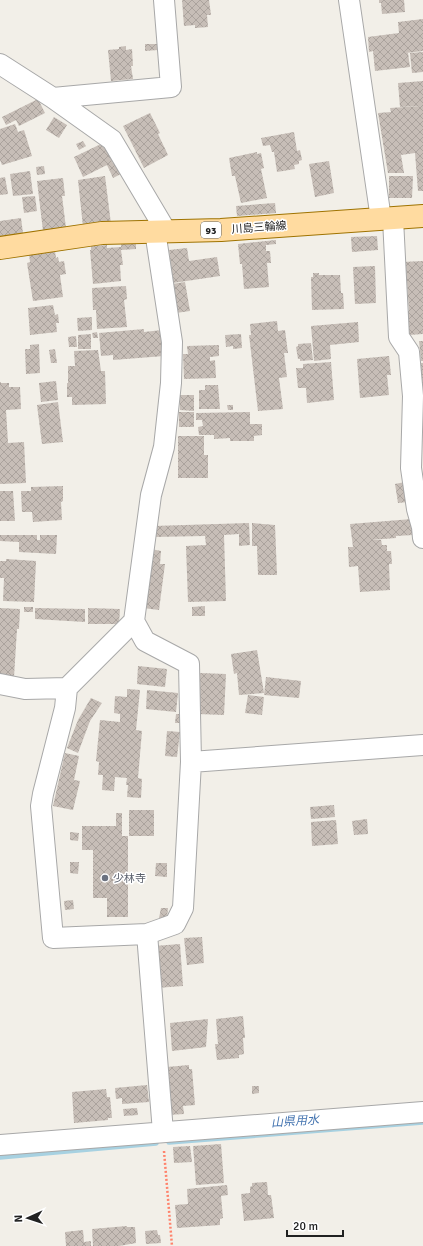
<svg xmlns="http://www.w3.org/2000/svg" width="423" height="1246" viewBox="0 0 423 1246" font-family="Signika,'Noto Sans JP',sans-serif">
	<defs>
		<pattern id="building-cross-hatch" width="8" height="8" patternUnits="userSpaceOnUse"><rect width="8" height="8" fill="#c7beb7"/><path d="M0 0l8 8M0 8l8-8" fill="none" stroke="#aba39d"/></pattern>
	</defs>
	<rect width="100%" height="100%" fill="#f2efe8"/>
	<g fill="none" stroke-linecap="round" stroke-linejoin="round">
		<path stroke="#a7d1e1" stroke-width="5.5" d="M169 1142 423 1122
			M0 1157 156 1143"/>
	</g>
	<path fill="url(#building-cross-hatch)" d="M182 0H209L211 15H207L208 27 195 28V25L184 26Z
		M379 0H404L405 12 382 14 381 3H379Z
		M423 19V51L406 53H408L410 67 375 71 373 51 369 52 368 37 399 33 398 22Z
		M145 44H157L158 50 145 51Z
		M126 46V50L132 49 133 66H131L133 79 111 81 108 50 119 49V47Z
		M423 52V72L412 73 410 53Z
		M423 81V191H418L415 153 401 155 404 173H388L378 113 391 112 390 108 421 106 400 107 398 83Z
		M38 99 45 113 19 126 16 120 6 125 2 117Z
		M150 113 160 133 158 134 168 155 144 168 123 126Z
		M54 117 67 125 59 138 46 130Z
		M15 124 18 132 24 130 32 156 2 165 0 160V129Z
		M294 132 297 151 300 150 302 160 299 161V164L294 165 295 169 277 172 274 152H272L270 145 263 146 261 138Z
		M83 141 86 146 79 150 76 144Z
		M103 143 113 163 116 162 121 174 113 178 107 165 83 177 74 157Z
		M257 152V154L261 153 264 168 261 169 267 198 241 203 235 176H232L229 158Z
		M329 161 334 193 315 197 309 164Z
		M44 166 45 174 37 175 36 167Z
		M30 171 33 194 13 196 10 174Z
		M105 176 111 224 83 227 78 180Z
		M389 176H413L412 198H389Z
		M5 177 8 194 0 195V178Z
		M63 178 65 196H62L66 228 43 231 37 181Z
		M35 196 37 211 24 213 22 197Z
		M275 203 276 213 237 216 236 206Z
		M21 218 23 233 0 236V221Z
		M377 236 378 250 352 252 351 237Z
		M276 240V244L266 245V251H270L271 263H267L269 287 244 289 242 264H240L238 244Z
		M136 243V249L121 250 123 265H120L121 281 93 284 90 250H91V246L107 245V248L121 247V244Z
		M187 248 189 261 217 257 220 276 173 283 169 250Z
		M55 251 56 258 58 257 59 262 64 261 66 274 60 275 63 297 33 301 27 263 30 262 29 254Z
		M423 261V334L409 335 407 311H409L406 268H403L402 262Z
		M375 266 376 303 355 304 353 267Z
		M313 273H319V275H340L341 293H343L344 309 312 310 311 277H313Z
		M185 282 190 311 176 313 172 284Z
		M126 286 127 299 124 300 127 327 97 329 96 310H93L92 288Z
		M53 305 55 315 58 314 59 323H56L57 332 30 335 28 308Z
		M92 317V330L78 331 77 318Z
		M277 321 278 331 285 330 288 353H284L287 377 279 378 283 409 258 411 249 335H251L250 324Z
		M358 322 359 342 330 345 331 359 314 361 311 326Z
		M144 329V332L162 330 164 356 113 360V355L101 356 99 333Z
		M97 332 98 338H93L92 333Z
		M91 334V349H78V335Z
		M241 334 242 348 233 349V346L226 347 225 335Z
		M76 336 77 347H69L68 337Z
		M419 341H423V361H421Z
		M311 343 313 360 300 361V359H298L296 347 298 346V344Z
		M39 344 40 373 26 374 25 349H30V345Z
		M219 345V356L210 357V361L215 360 216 378 184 379 183 354H188L187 346Z
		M55 349 57 363H51L49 350Z
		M98 350 101 371H105L106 404 72 405V397H67V383H68V366H75L74 351Z
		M389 356 391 375H387L389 395 360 398 357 359Z
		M331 362 334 400 307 403 306 388H298L296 368H303V364Z
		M419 363H423V411H422Z
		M56 381 58 400 41 402 39 383Z
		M0 382H1V383H9V387H20L21 409 6 410 8 443 24 442 26 483 0 484Z
		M205 385H218L220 409H199V390H205Z
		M180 395H194V411L180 410Z
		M58 402 63 442 42 444 37 405Z
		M227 405H233V410H228Z
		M179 412H194V427H179Z
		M250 412V424H262V435L254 436V441H230V438L214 439V435H199L198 427 203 426 202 420H196V413Z
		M178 436H204V455H208V478H178Z
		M405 482 408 502 398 503 395 484Z
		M63 486V501L61 502 62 520 33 522 32 512H22L21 491H31V487Z
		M0 491H13L15 521H0Z
		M412 519 413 535 396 536V538L371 540H381L382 545H387V551H391L392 564H389L390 590 360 592 358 566 349 567 348 547H353L350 524Z
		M249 523 250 545 239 546V534L224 535 226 601 188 602 186 546 206 545 205 536 153 537V526Z
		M252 523 275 525 277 575H258L257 546H252Z
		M0 535H37V540H40V535H57L56 554 19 552V542L0 541Z
		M151 549 161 551 160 564H165L159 610 143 608Z
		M6 559 36 561 34 602 3 601 4 578H0V561H6Z
		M205 606V616H192V607Z
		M24 607H33V612H24Z
		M0 608 20 609 19 629H17L14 677 0 676Z
		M35 608 85 609V622L35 619Z
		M88 608 120 609 119 624H88Z
		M257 650 264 693 239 695 237 673 234 674 231 654Z
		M138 666 167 669 165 687 137 684Z
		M200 673 226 674 224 715 198 714Z
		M266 677 301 681 299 698 264 695Z
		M127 689 140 690 136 730 142 731 138 778 142 779 141 798 127 797 128 785H126L127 778 115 777 114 791 102 790 103 775H98L99 762 96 761 100 720 120 722V714L114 713 115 696 127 697Z
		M147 690 178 693 176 712 146 709Z
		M248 695 264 697 262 715 245 713Z
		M91 698 102 703 90 721 78 753 67 748 78 720Z
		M176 714H182V723H175Z
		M167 731 180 732 177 757 165 756Z
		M65 753 79 756 74 780 80 781 73 810 53 806Z
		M334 805 335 817 311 819 310 807Z
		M129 810H154V836H129Z
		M116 813H122V836H128V917H107V898H93V850H82V826H116Z
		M367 819 368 834 354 835 352 821Z
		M336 820 338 844 312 846 311 822Z
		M70 832 79 833 78 841 70 840Z
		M70 862H79L78 874 70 873Z
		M156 863H167V877L155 876Z
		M73 900 74 909 65 910 64 901Z
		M161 908H168L167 918H159Z
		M202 937 204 963 187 965 184 938Z
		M180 944 183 986 157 988 154 946Z
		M243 1016 245 1038H243L244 1054 239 1055V1058L217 1060 215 1044H218L216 1019Z
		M208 1019 206 1047 172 1051 170 1023Z
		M189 1065V1069H192L195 1105 183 1106 184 1114 168 1115 167 1067Z
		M147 1085 149 1102 122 1104V1098L116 1099 115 1088Z
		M252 1086H259V1093L252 1094Z
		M106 1089 107 1097H110L112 1118H108V1120L74 1123 72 1092Z
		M137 1108 138 1115 124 1116 123 1109Z
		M221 1144 224 1183 196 1185 193 1146Z
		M190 1146 192 1162 174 1163 173 1147Z
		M267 1182 268 1195H271L274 1218 244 1221 241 1194 250 1193V1187L252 1186V1183Z
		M227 1185 228 1195 221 1196 223 1218 220 1219V1225L177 1228 175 1205 188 1204 187 1189Z
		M127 1226V1227H135L136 1243 119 1246H93L92 1229Z
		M83 1230 84 1242 91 1241V1246H66L65 1232Z
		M157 1230 158 1235H160L161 1243 146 1244 145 1231Z"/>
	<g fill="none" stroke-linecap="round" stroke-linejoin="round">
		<g stroke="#a8a8a8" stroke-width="22">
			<path id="minor" d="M349 0 381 219
				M0 64 53 98 112 140 166 231
				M53 98 171 87 164 0
				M393 219 399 337 409 352 413 396 411 468 417 509 422 527 423 538
				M134 621 145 641 189 664 191 762 183 908 175 924 147 934 163 1132
				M0 684 25 689 67 688 134 621 151 495 164 447 171 383 172 342 155 231
				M67 688 65 708 43 794 41 806 53 938 147 934
				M191 762 423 745
				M0 1145 423 1112"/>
		</g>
		<g stroke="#9f7300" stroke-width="24">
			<path id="major" d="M0 248 102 233 221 230 423 216"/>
		</g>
		<path stroke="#ff836c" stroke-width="2.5" stroke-dasharray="2 2" stroke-linecap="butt" d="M164 1151 172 1246"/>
		<use href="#minor" stroke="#fff" stroke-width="20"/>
		<use href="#major" stroke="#ffdba0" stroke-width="22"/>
	</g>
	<circle fill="#6b7280" stroke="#fff" stroke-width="1.5" cx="105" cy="878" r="4"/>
	<g text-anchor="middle" stroke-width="3" stroke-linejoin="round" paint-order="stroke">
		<rect fill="#fff" stroke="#646464" stroke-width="1" x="201" y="222" width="20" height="16" rx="3"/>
		<g font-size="10" font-weight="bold" fill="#212121">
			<text x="211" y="234">93</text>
		</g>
		<g font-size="11" fill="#212121" stroke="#fff">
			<text transform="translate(259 227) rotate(-4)" y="4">川島三輪線</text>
		</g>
		<g font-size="11" fill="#5b616d" stroke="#fff" text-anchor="start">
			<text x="113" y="882">少林寺</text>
		</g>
		<g font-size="12" font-style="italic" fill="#4474b0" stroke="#fff">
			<text transform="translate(295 1121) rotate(-4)" y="4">山県用水</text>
		</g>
	</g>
	<g transform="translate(28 1218) rotate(267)" stroke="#ffffff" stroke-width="3" paint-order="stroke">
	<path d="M0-3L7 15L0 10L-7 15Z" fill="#212121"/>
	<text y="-6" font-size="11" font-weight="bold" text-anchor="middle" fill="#212121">N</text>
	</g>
	<path d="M287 1230v6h56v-6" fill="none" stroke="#212121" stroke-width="2"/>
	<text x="293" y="1230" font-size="12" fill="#212121" stroke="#ffffff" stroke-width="3" paint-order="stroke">20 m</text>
</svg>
